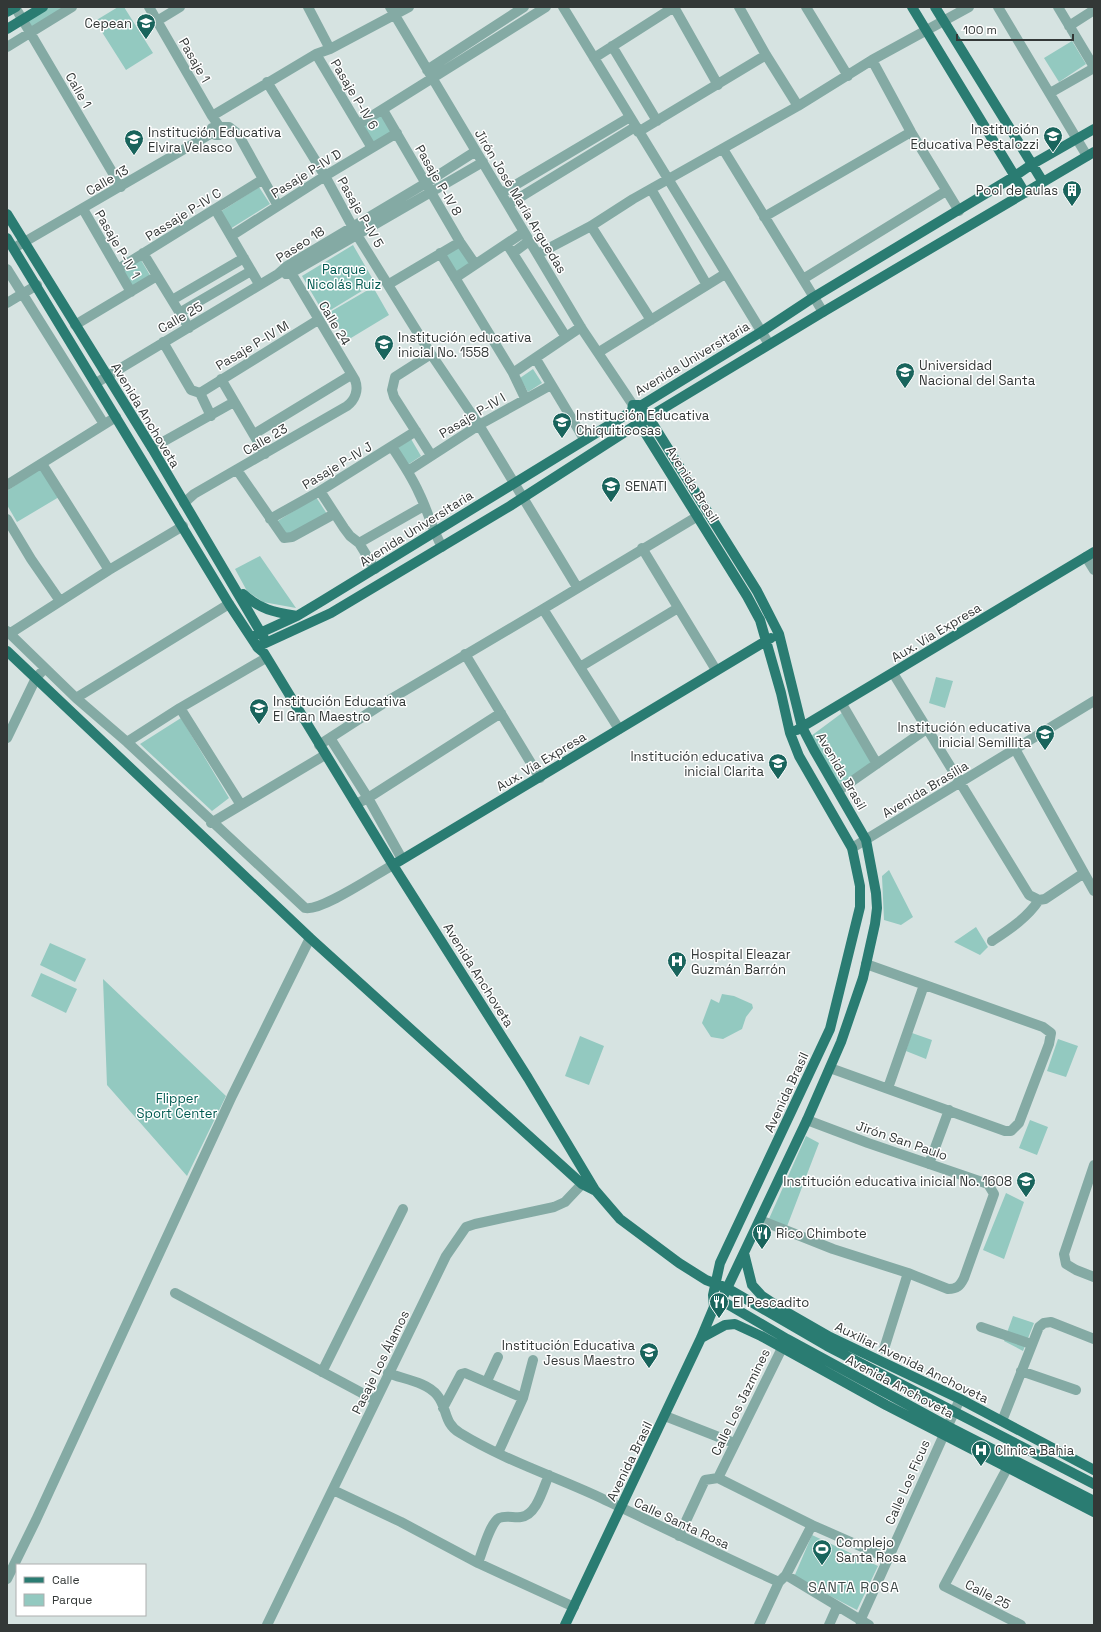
<svg xmlns="http://www.w3.org/2000/svg" width="1101" height="1632" viewBox="0 0 1101 1632" font-family="'Space Grotesk',sans-serif">
	<rect width="100%" height="100%" fill="#d6e3e1"/>
	<path fill="#93c9c0" d="M49 7H65L32 28 27 21Z
		M118 7H124L153 53 126 70 95 21Z
		M1072 41 1086 64 1059 82 1044 58Z
		M383 114 391 132 373 143 364 126Z
		M259 187 270 204 230 229 220 212Z
		M353 245 375 283 324 314 302 276Z
		M460 246 470 264 456 274 444 256Z
		M141 260 151 277 132 288 123 271Z
		M373 287 389 315 346 341 330 312Z
		M533 369 542 383 528 392 520 378Z
		M411 439 421 456 406 466 396 449Z
		M41 468 59 497 17 522 7 505V491Z
		M316 497 327 514 287 538 276 522Z
		M260 556 296 608 263 602 247 591 235 569Z
		M936 677 953 681 945 708 929 703Z
		M842 713 874 765 839 787 811 736Z
		M181 718 229 798 212 811 140 744Z
		M889 870 913 917 901 925 884 920 882 876Z
		M976 927 988 947 980 955 954 942Z
		M50 943 86 959 75 982 40 965Z
		M41 973 77 989 66 1013 31 996Z
		M103 979 226 1096 187 1176 107 1085Z
		M722 994 734 996 752 1004 753 1008 746 1017 742 1029 723 1039 711 1037 702 1023 711 999 719 1003Z
		M912 1033 932 1040 926 1059 906 1051Z
		M580 1036 604 1046 589 1085 565 1076Z
		M1058 1039 1078 1046 1066 1077 1047 1071Z
		M1030 1120 1048 1127 1037 1155 1019 1148Z
		M806 1136 819 1143 786 1229 768 1221Z
		M1006 1193 1024 1202 1004 1259 983 1250Z
		M1013 1316 1034 1323 1023 1351 1004 1341Z
		M812 1535 878 1566 857 1610 794 1577Z"/>
	<g fill="none" stroke-linecap="round" stroke-linejoin="round">
		<path stroke="#84aaa4" stroke-width="10" d="M15 7 121 187
			M149 7 212 116 221 129 219 135H215L212 132V128L218 126
			M308 7 330 49
			M390 7 582 329 633 405
			M563 7 769 344
			M674 7 718 85
			M739 7 766 55 798 106
			M806 7 848 76
			M998 7 1087 156
			M1058 7 1094 67
			M157 21 180 7
			M1069 26 1094 10
			M612 46 657 121
			M7 47 72 7
			M316 54 372 148
			M594 58 674 7
			M872 60 911 132 959 211
			M427 70 524 7
			M267 82 325 176 357 235 431 354 479 425 577 587
			M1050 93 1094 68
			M383 110 460 242 475 264
			M212 116 316 54 330 49 409 7
			M359 124 546 7
			M220 127H229L238 134 278 206
			M638 132 766 55
			M723 149 823 312
			M651 189 707 285
			M502 193 630 117
			M509 204 635 127
			M83 209 131 292
			M215 209 259 284
			M764 217 911 132
			M591 226 651 320
			M231 236 325 176 397 133
			M507 244 566 337
			M14 248 212 133
			M143 253 189 328
			M440 253 513 373 525 398
			M513 253 529 241
			M538 254 591 226 633 199 798 106 872 60 969 7
			M7 269 104 424
			M118 269 262 180
			M286 274 291 273 483 162
			M455 278 524 232
			M803 279 946 191
			M389 284 460 242
			M172 300 244 258
			M7 303 37 285
			M179 313 251 271
			M75 325 157 276
			M163 342 191 390 200 393 211 416
			M599 352 725 274
			M536 359 584 439
			M513 373 581 327
			M221 379 265 454
			M96 383 278 274 287 266 426 183 476 151
			M200 393 318 320
			M254 434 351 375
			M392 447C402 462 412 477 419 493 428 511 432 529 442 547
			M152 448 234 402
			M431 455 394 397 392 390 395 377 431 354
			M42 464 109 570
			M237 470 284 538 292 537 334 514
			M408 471 479 425 551 385
			M7 485 116 417
			M320 491 344 528 350 536 359 543 375 569
			M184 503 194 494 347 406C355 400 359 390 355 380L287 266
			M7 519 31 559 60 601
			M270 519 320 491 416 431
			M359 543 424 506
			M642 548 716 670
			M1086 557 1094 570
			M7 631 76 698 127 742 305 908C321 912 376 874 393 865
			M9 634 109 570 183 526
			M465 654 540 778
			M580 667 678 608
			M893 673 1029 895 1039 900 1045 899 1084 873
			M76 698 229 604
			M842 704 877 764
			M180 708 241 805
			M619 729 543 609 698 516
			M7 738 36 678 45 668
			M330 738 368 798 402 859
			M127 742 180 708 266 658
			M319 745 384 703 543 609
			M1015 749 1094 891
			M838 791 928 728
			M356 804 368 798 501 713
			M211 823 325 755
			M852 848 1094 701
			M992 941C1010 929 1027 918 1039 900
			M830 1068 1005 1131H1011L1019 1123 1049 1044 1051 1033 1043 1027 866 964
			M888 1088 924 985
			M929 1164 949 1110
			M1094 1165 1064 1254 1066 1264 1076 1270 1094 1277
			M760 1220 833 1249 908 1273 948 1289C957 1289 960 1286 964 1278L994 1194 988 1184 868 1143 807 1120
			M175 1293 375 1400
			M981 1327 1031 1344
			M884 1349 908 1273
			M1021 1371 1076 1390
			M322 1372 403 1209
			M388 1373C403 1379 427 1382 437 1395 448 1408 443 1423 460 1433 504 1460 554 1476 601 1498 660 1526 720 1555 779 1582L786 1575 869 1625
			M487 1381 498 1357
			M443 1408 461 1374 465 1373 523 1398
			M665 1416 734 1443
			M1002 1421 1039 1327 1044 1323 1051 1322 1094 1339
			M498 1453 523 1398 533 1360
			M1011 1461 944 1586 1021 1625
			M718 1478 786 1340
			M333 1490 401 1522 478 1563 574 1607
			M679 1536 705 1480 718 1478 812 1525 887 1558
			M478 1563C482 1553 490 1523 499 1518 506 1515 514 1518 521 1517 537 1515 543 1488 549 1475
			M786 1575 812 1525
			M7 1579 36 1520 232 1096 310 938
			M860 1621 960 1399
			M267 1625 446 1256 466 1227 475 1224 554 1207 565 1202 582 1184
			M759 1625 779 1582
			M829 1625 837 1607"/>
		<path stroke="#2a7c72" stroke-width="10" d="M912 7 1025 193
			M935 7 1043 182
			M7 12 16 7
			M7 29 43 7
			M7 214 152 448 264 638
			M7 238 229 604 258 648 264 653 393 865 528 1078 595 1190 620 1219 679 1263 706 1280 727 1288 827 1346 1094 1484
			M243 594C261 610 274 612 297 616
			M251 637 297 616 322 601 761 332 814 297 1015 176 1031 165 1094 129
			M257 647 331 613 510 506 639 423 823 312 1094 152
			M7 651 310 938 582 1184 594 1190
			M797 730 1094 552
			M393 865 771 638
			M744 1253 752 1285 762 1296 783 1310 830 1337 960 1399 1094 1470
			M717 1298 787 1339 947 1426 1094 1501
			M701 1338 725 1325 735 1324 761 1336 886 1405 1094 1512
			M565 1625 701 1338 714 1307 713 1295 720 1263 830 1029 860 907V886L852 848 799 756 790 733 781 693 760 620 747 596 639 423 632 410 633 405H639L649 418 757 591 779 634 802 727 814 750 866 840 876 893 877 908 875 924 863 978 841 1042 807 1120 721 1301 714 1307"/>
	</g>
	<defs>
		<g id="school-pin" transform="scale(1)"><path d="M0 17L-7.5 6A9.5 9.5 0 1 1 7.5 6Z" fill="#19645c" stroke="#fff"/><path d="M0-5L7-2L0 1L-7-2ZM-4 1L0 2.5L4 1V4Q0 6-4 4Z" fill="#fff"/></g>
		<g id="building-pin" transform="scale(1)"><path d="M0 17L-7.5 6A9.5 9.5 0 1 1 7.5 6Z" fill="#19645c" stroke="#fff"/><path d="M-4-6H4V6H1V3H-1V6H-4ZM-2.5-4.3h1.7v1.8h-1.7ZM.8-4.3h1.7v1.8H.8ZM-2.5-1h1.7V.8h-1.7ZM.8-1h1.7V.8H.8Z" fill="#fff"/></g>
		<g id="university-pin" transform="scale(1)"><path d="M0 17L-7.5 6A9.5 9.5 0 1 1 7.5 6Z" fill="#19645c" stroke="#fff"/><path d="M0-5L7-2L0 1L-7-2ZM-4 1L0 2.5L4 1V4Q0 6-4 4Z" fill="#fff"/></g>
		<g id="hospital-pin" transform="scale(1)"><path d="M0 17L-7.5 6A9.5 9.5 0 1 1 7.5 6Z" fill="#19645c" stroke="#fff"/><path d="M-5-5h3v3.5h4V-5h3V5h-3V1.5h-4V5h-3Z" fill="#fff"/></g>
		<g id="restaurant-pin" transform="scale(1)"><path d="M0 17L-7.5 6A9.5 9.5 0 1 1 7.5 6Z" fill="#19645c" stroke="#fff"/><path d="M-5-6h1v4h1v-4h1v4h1v-4h1v5L-1.5 .5V6h-2V.5L-5-1ZM5-6V6H3V1.5H1.5Q1.5-4 5-6Z" fill="#fff"/></g>
		<g id="stadium-pin" transform="scale(1)"><path d="M0 17L-7.5 6A9.5 9.5 0 1 1 7.5 6Z" fill="#19645c" stroke="#fff"/><path d="M0-5a6.5 5 0 1 0 0 10a6.5 5 0 1 0 0-10ZM-3.5-1.8h7v3.6h-7Z" fill="#fff"/></g>
	</defs>
	<g fill-rule="evenodd">
		<use href="#school-pin" x="146" y="23"/>
		<use href="#school-pin" x="1053" y="136"/>
		<use href="#school-pin" x="134" y="139"/>
		<use href="#building-pin" x="1072" y="190"/>
		<use href="#school-pin" x="384" y="344"/>
		<use href="#university-pin" x="905" y="372"/>
		<use href="#school-pin" x="562" y="422"/>
		<use href="#university-pin" x="611" y="486"/>
		<use href="#school-pin" x="259" y="708"/>
		<use href="#school-pin" x="1045" y="734"/>
		<use href="#school-pin" x="778" y="763"/>
		<use href="#hospital-pin" x="677" y="961"/>
		<use href="#school-pin" x="1026" y="1181"/>
		<use href="#restaurant-pin" x="762" y="1233"/>
		<use href="#restaurant-pin" x="719" y="1302"/>
		<use href="#school-pin" x="649" y="1352"/>
		<use href="#hospital-pin" x="981" y="1450"/>
		<use href="#stadium-pin" x="822" y="1549"/>
	</g>
	<g text-anchor="middle" stroke-width="3" stroke-linejoin="round" paint-order="stroke">
		<g font-size="13" fill="#333837" stroke="#fff" text-anchor="start">
			<text x="132" y="28" text-anchor="end">Cepean</text>
			<text x="1039" y="134" text-anchor="end">Institución<tspan x="1039" dy="15">Educativa Pestalozzi</tspan></text>
			<text x="148" y="137">Institución Educativa<tspan x="148" dy="15">Elvira Velasco</tspan></text>
			<text x="1058" y="195" text-anchor="end">Pool de aulas</text>
			<text x="398" y="342">Institución educativa<tspan x="398" dy="15">inicial No. 1558</tspan></text>
			<text x="919" y="370">Universidad<tspan x="919" dy="15">Nacional del Santa</tspan></text>
			<text x="576" y="420">Institución Educativa<tspan x="576" dy="15">Chiquiticosas</tspan></text>
			<text x="625" y="491">SENATI</text>
			<text x="273" y="706">Institución Educativa<tspan x="273" dy="15">El Gran Maestro</tspan></text>
			<text x="1031" y="732" text-anchor="end">Institución educativa<tspan x="1031" dy="15">inicial Semillita</tspan></text>
			<text x="764" y="761" text-anchor="end">Institución educativa<tspan x="764" dy="15">inicial Clarita</tspan></text>
			<text x="691" y="959">Hospital Eleazar<tspan x="691" dy="15">Guzmán Barrón</tspan></text>
			<text x="1012" y="1186" text-anchor="end">Institución educativa inicial No. 1608</text>
			<text x="776" y="1238">Rico Chimbote</text>
			<text x="733" y="1307">El Pescadito</text>
			<text x="635" y="1350" text-anchor="end">Institución Educativa<tspan x="635" dy="15">Jesus Maestro</tspan></text>
			<text x="995" y="1455">Clinica Bahia</text>
			<text x="836" y="1547">Complejo<tspan x="836" dy="15">Santa Rosa</tspan></text>
		</g>
		<g font-size="13" fill="#333837" stroke="#fff">
			<text transform="translate(195 60) rotate(60)" y="5">Pasaje 1</text>
			<text transform="translate(79 90) rotate(60)" y="5">Calle 1</text>
			<text transform="translate(355 94) rotate(59)" y="5">Pasaje P-IV 6</text>
			<text transform="translate(306 173) rotate(-32)" y="5">Pasaje P-IV D</text>
			<text transform="translate(107 180) rotate(-30)" y="5">Calle 13</text>
			<text transform="translate(439 180) rotate(60)" y="5">Pasaje P-IV 8</text>
			<text transform="translate(521 201) rotate(59)" y="5">Jirón José María Arguedas</text>
			<text transform="translate(361 212) rotate(60)" y="5">Pasaje P-IV 5</text>
			<text transform="translate(183 214) rotate(-32)" y="5">Passaje P-IV C</text>
			<text transform="translate(118 244) rotate(60)" y="5">Pasaje P-IV 1</text>
			<text transform="translate(300 244) rotate(-33)" y="5">Paseo 18</text>
			<text transform="translate(180 317) rotate(-30)" y="5">Calle 25</text>
			<text transform="translate(335 323) rotate(59)" y="5">Calle 24</text>
			<text transform="translate(252 345) rotate(-31)" y="5">Pasaje P-IV M</text>
			<text transform="translate(692 358) rotate(-31)" y="5">Avenida Universitaria</text>
			<text transform="translate(146 415) rotate(59)" y="5">Avenida Anchoveta</text>
			<text transform="translate(472 415) rotate(-31)" y="5">Pasaje P-IV I</text>
			<text transform="translate(265 439) rotate(-30)" y="5">Calle 23</text>
			<text transform="translate(337 465) rotate(-31)" y="5">Pasaje P-IV J</text>
			<text transform="translate(693 484) rotate(58)" y="5">Avenida Brasil</text>
			<text transform="translate(416 528) rotate(-32)" y="5">Avenida Universitaria</text>
			<text transform="translate(936 632) rotate(-31)" y="5">Aux. Vía Expresa</text>
			<text transform="translate(541 761) rotate(-31)" y="5">Aux. Vía Expresa</text>
			<text transform="translate(842 771) rotate(60)" y="5">Avenida Brasil</text>
			<text transform="translate(925 789) rotate(-31)" y="5">Avenida Brasilia</text>
			<text transform="translate(479 975) rotate(58)" y="5">Avenida Anchoveta</text>
			<text transform="translate(786 1092) rotate(-65)" y="5">Avenida Brasil</text>
			<text transform="translate(902 1140) rotate(19)" y="5">Jirón San Paulo</text>
			<text transform="translate(380 1362) rotate(-64)" y="5">Pasaje Los Álamos</text>
			<text transform="translate(912 1362) rotate(26)" y="5">Auxiliar Avenida Anchoveta</text>
			<text transform="translate(900 1386) rotate(28)" y="5">Avenida Anchoveta</text>
			<text transform="translate(740 1402) rotate(-64)" y="5">Calle Los Jazmines</text>
			<text transform="translate(629 1461) rotate(-64)" y="5">Avenida Brasil</text>
			<text transform="translate(907 1482) rotate(-66)" y="5">Calle Los Ficus</text>
			<text transform="translate(682 1523) rotate(25)" y="5">Calle Santa Rosa</text>
			<text transform="translate(988 1594) rotate(27)" y="5">Calle 25</text>
		</g>
		<g font-size="13" fill="#005a51" stroke="#fff">
			<text x="344" y="274">Parque<tspan x="344" dy="15">Nicolás Ruiz</tspan></text>
			<text x="177" y="1103">Flipper<tspan x="177" dy="15">Sport Center</tspan></text>
		</g>
		<g font-size="14" letter-spacing="1" fill="#3f4948" stroke="#fff">
			<text x="854" y="1592">SANTA ROSA</text>
		</g>
	</g>
	<rect width="1101" height="1632" fill="none" stroke="#333837" stroke-width="16"/>
	<rect x="16" y="1564" width="130" height="52" fill="#ffffff" stroke="#adafaf"/>
	<rect x="24" y="1577" width="20" height="6" fill="#2a7c72" stroke="#adafaf"/>
	<text x="52" y="1584" font-size="12" fill="#333837">Calle</text>
	<rect x="24" y="1594" width="20" height="12" fill="#93c9c0" stroke="#adafaf"/>
	<text x="52" y="1604" font-size="12" fill="#333837">Parque</text>
	<path d="M957 34v6h116v-6" fill="none" stroke="#333837" stroke-width="2"/>
	<text x="963" y="34" font-size="12" fill="#333837" stroke="#ffffff" stroke-width="3" paint-order="stroke">100 m</text>
</svg>
